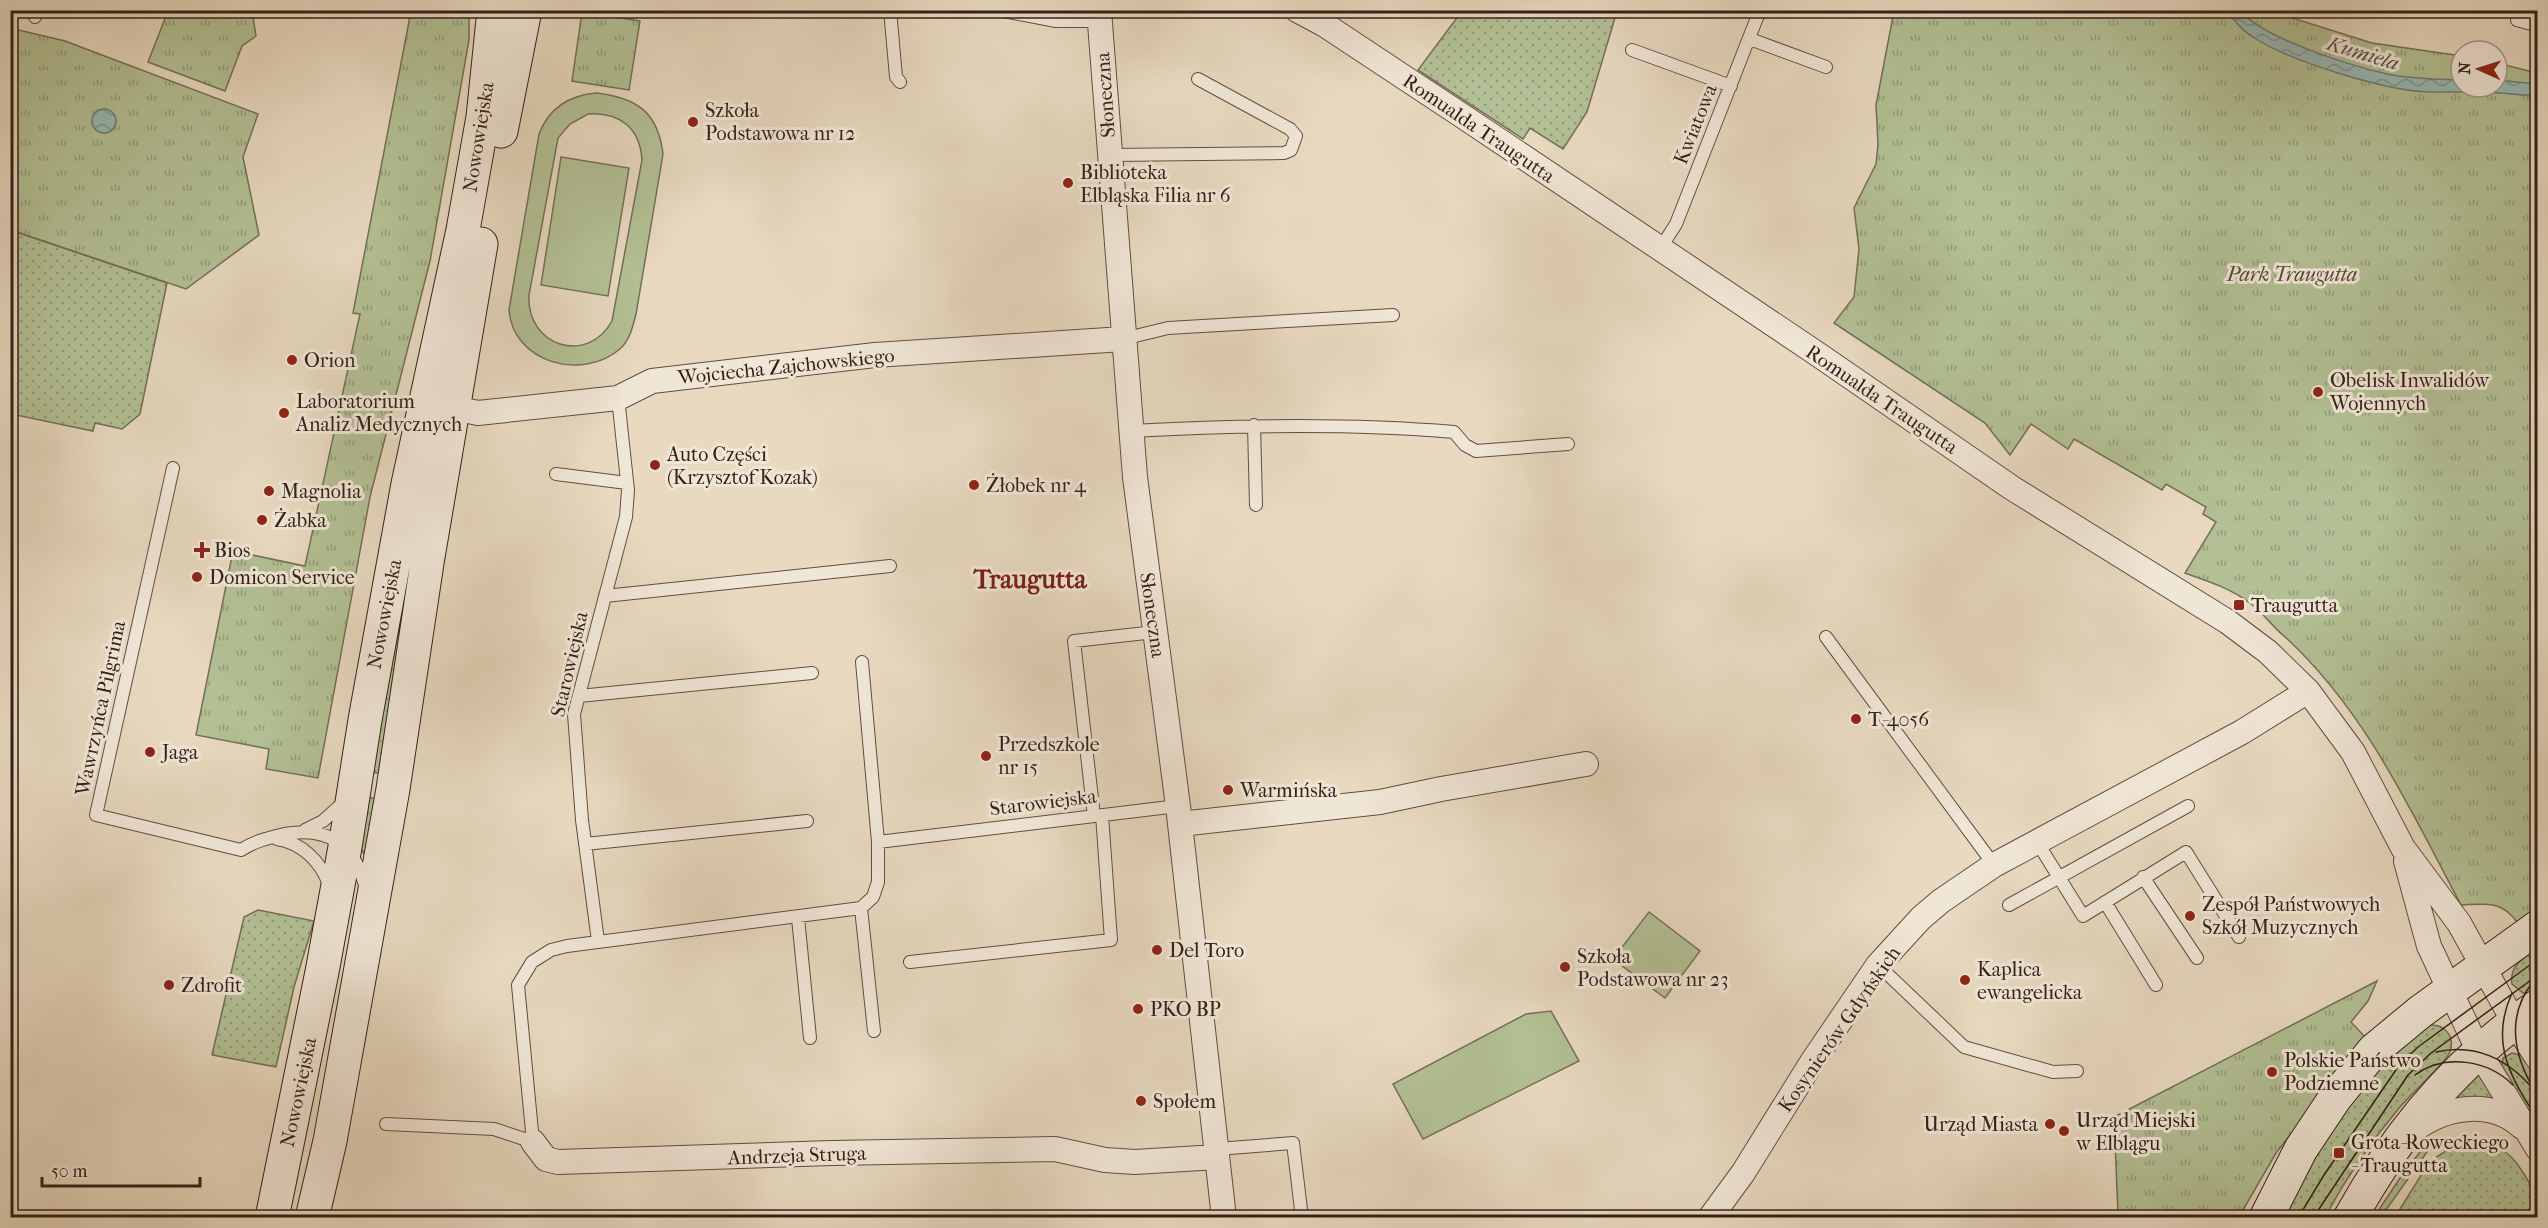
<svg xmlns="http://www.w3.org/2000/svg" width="2548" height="1228" viewBox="0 0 2548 1228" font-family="'IM FELL French Canon',serif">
	<defs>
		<pattern id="grass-dots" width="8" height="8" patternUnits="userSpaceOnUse" patternTransform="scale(1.5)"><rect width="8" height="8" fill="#b3c095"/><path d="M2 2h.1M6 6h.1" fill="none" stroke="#929c79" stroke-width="1.8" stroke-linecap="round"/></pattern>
		<pattern id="park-tufts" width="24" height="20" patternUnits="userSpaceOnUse" patternTransform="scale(1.5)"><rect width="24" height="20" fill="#b3c095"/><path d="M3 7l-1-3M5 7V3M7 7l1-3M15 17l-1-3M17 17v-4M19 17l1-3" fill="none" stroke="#929c79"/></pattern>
		<pattern id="water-waves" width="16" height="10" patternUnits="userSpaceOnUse" patternTransform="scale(1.5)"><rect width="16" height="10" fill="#97bab5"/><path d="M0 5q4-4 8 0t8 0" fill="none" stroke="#7c9792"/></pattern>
	</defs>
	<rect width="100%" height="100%" fill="#e8d9c0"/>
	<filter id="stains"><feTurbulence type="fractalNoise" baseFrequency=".00333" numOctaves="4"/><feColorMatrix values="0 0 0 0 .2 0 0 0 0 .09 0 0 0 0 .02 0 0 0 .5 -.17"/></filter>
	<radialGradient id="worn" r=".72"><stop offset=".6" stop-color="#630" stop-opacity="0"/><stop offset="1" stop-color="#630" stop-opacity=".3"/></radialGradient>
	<path fill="url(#grass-dots)" stroke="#737056" stroke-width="1.5" d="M1462 11H1617L1587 112 1563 149 1530 128 1523 139 1418 70Z
		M10 230 167 283 140 414 122 429 95 423 93 431 11 414Z
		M415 550 383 774 370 772 410 551Z
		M366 797 379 799 367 859 357 842Z
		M258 910 314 921 294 987 276 1067 212 1055 244 917Z
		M2537 948V992L2523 993 2512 984C2509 965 2524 958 2537 948Z
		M2429 1025C2445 1024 2455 1036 2450 1052 2446 1062 2410 1095 2400 1107 2371 1141 2346 1178 2325 1217L2278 1218 2307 1161 2366 1078Z
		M2512 1053 2526 1057 2537 1076V1104L2524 1112 2501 1069 2503 1058Z
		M2478 1075H2481L2497 1101 2458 1102 2454 1097Z
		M2428 1142 2430 1143 2427 1152 2381 1217H2374L2402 1175Z
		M2457 1144C2491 1145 2505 1142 2524 1174 2535 1192 2538 1197 2537 1217H2395L2430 1161Z"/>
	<path fill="url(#park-tufts)" stroke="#737056" stroke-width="1.5" d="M168 11H252L256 36 242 46 225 91 148 62Z
		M411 11H469V40L430 261 370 497 318 778 266 769 269 749 196 735 233 551 305 566 360 314 353 313Z
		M1894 11H2278L2283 15 2372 43 2461 56V87H2497V63L2537 73V908L2517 922C2501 900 2485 904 2461 905 2410 809 2365 710 2284 636 2272 626 2263 613 2251 604 2232 589 2208 581 2185 573L2216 522 2203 514 2206 507 2166 484 2162 490 2074 439 2068 449 2031 424 2010 455 1985 423 1834 323 1854 297 1859 249 1854 208 1876 164 1878 144 1876 105Z
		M582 12 640 21 629 90 572 81Z
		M10 28 65 41 258 114 243 157 259 235 186 289 11 230Z
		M2377 981 2368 1001 2351 1022 2366 1038 2276 1153 2239 1217 2125 1218 2118 1214 2114 1117Z"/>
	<path fill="#b3c095" stroke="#737056" stroke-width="1.5" fill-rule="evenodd" d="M597 93C637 98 658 112 663 154L636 314C633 326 630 339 621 348 583 382 513 363 509 310L539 134C549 108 570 95 597 93ZM588 114C620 112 640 128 642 160L612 321C587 366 526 346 529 295L558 138 570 124Z
		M561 157 629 168 608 296 541 285Z
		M1649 912 1700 951 1665 998 1613 959Z
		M1551 1011 1579 1061 1423 1139 1393 1084 1526 1014Z"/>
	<path fill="url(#water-waves)" stroke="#6f7c76" stroke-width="1.5" d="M2227 11H2241C2262 38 2352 66 2387 74 2411 79 2437 79 2461 80V87H2497V80L2537 84V97C2502 91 2468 92 2432 92 2388 92 2289 61 2253 37 2242 31 2234 20 2227 11Z
		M92 121a12 12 0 1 1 24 0a12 12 0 1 1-24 0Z"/>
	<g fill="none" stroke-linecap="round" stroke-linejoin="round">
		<g stroke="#604e42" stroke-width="14">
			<path id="lane" d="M890 10 896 77 900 82
				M998 10 1056 21H1099
				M35 17 38 10
				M2517 20 2538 26
				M1750 39 1826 67
				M1632 50 1731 86
				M1110 155 1284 153 1291 150 1296 136 1290 129 1198 79
				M1660 249 1676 224 1760 10
				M1123 339 1168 328 1393 315
				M1254 425 1256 505
				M1131 431C1238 425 1347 423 1454 432L1465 445 1476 451 1568 444
				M173 468 96 815 241 850C255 841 268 838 285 834 329 826 355 845 366 889
				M556 474 627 483
				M605 596 890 566
				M1826 637 1994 865
				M579 696 812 673
				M1094 816 1074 641 1155 632
				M305 830 323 821 344 802
				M277 839C302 843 320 861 329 884
				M878 842 1178 806
				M2037 842 2083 916 2186 852 2239 937
				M585 844 807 821
				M2143 877 2197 958
				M2105 902 2156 985
				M2009 905 2188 806
				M861 908 874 1031
				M798 918 810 1038
				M598 941 582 820 574 714 626 517 628 490 618 398
				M910 962 1111 940 1102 815
				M1878 965 1964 1047 2053 1072 2077 1071
				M386 1124 494 1129 533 1142 518 985 532 962 551 950 567 946 861 908 873 897 878 882V842L862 662
				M1217 1149 1293 1143 1302 1218"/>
		</g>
		<g stroke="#604e42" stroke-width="26">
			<path id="street" d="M1099 10 1135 477 1178 806 1224 1218
				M1297 10 1325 25 1464 117 1813 351 2012 488 2228 622 2268 652 2308 691 2353 752 2403 848 2459 923 2514 1022 2538 1059
				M454 408 478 413 618 398 652 381 875 355 1123 339
				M1180 824 1380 802 1441 789 1586 764
				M2406 861 2429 946 2479 1052 2538 1149
				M2414 1130C2446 1106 2491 1099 2522 1127
				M533 1142 546 1159 558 1162 832 1153 1055 1149 1105 1160 1135 1162 1217 1157
				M1710 1218 1743 1173 1812 1062 1878 965 1921 918 1941 901 1994 865 2242 732 2308 691"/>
		</g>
		<g stroke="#332018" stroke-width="35">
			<path id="secondary" d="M501 131 525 10
				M272 1218 322 972 345 847 365 720 408 484 463 230 483 117 494 10
				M312 1218 330 1141 393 789 427 563 481 244
				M2266 1218 2301 1149 2335 1098 2374 1050 2420 1012 2538 927
				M2350 1218C2396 1135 2458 1059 2538 1006"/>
		</g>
		<use href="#lane" stroke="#f0e6d6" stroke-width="12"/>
		<use href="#street" stroke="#f0e6d6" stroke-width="24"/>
		<use href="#secondary" stroke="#f0e6d6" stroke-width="33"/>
		<path stroke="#332018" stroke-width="1.5" d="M2532 983C2504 1020 2515 1060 2538 1096
			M2512 993C2489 1043 2511 1078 2538 1120
			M2436 1052C2475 1043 2508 1059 2533 1089
			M2415 1075C2445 1053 2488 1060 2513 1085
			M2298 1218 2324 1175 2400 1064 2418 1047 2538 959
			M2313 1218 2408 1075 2431 1053 2538 975"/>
	</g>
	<g fill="#8f2418" stroke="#f0e6d6" stroke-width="2">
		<circle cx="693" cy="122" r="6"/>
		<circle cx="1068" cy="183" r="6"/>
		<circle cx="292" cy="360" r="6"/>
		<circle cx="2318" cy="392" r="6"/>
		<circle cx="284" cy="413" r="6"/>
		<circle cx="655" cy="465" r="6"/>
		<circle cx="974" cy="485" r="6"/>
		<circle cx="269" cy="491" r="6"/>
		<circle cx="262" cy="520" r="6"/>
		<path d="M199 541h6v6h6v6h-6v6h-6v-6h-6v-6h6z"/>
		<circle cx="197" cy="577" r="6"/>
		<rect x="2233" y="599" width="12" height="12" rx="3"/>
		<circle cx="1856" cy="719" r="6"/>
		<circle cx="150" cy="752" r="6"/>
		<circle cx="986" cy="756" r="6"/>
		<circle cx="1228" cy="790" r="6"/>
		<circle cx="2190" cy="916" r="6"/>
		<circle cx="1157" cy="950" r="6"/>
		<circle cx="1565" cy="967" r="6"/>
		<circle cx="1965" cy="980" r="6"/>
		<circle cx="169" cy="985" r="6"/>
		<circle cx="1138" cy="1009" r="6"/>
		<circle cx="2272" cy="1072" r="6"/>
		<circle cx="1141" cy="1101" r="6"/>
		<circle cx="2050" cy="1124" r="6"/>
		<circle cx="2064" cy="1131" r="6"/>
		<rect x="2333" y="1147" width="12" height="12" rx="3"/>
	</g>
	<g text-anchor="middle" stroke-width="6" stroke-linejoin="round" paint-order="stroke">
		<g font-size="20" fill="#332018" stroke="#f0e6d6">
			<text transform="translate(1105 95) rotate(-94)" y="7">Słoneczna</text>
			<text transform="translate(1695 124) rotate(-68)" y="7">Kwiatowa</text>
			<text transform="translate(1479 128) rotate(34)" y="7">Romualda Traugutta</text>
			<text transform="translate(478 137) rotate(-81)" y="7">Nowowiejska</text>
			<text transform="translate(786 366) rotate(-6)" y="7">Wojciecha Zajchowskiego</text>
			<text transform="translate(1882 399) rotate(34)" y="7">Romualda Traugutta</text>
			<text transform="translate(384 614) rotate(-79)" y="7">Nowowiejska</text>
			<text transform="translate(1153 615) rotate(82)" y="7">Słoneczna</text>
			<text transform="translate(569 664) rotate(-77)" y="7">Starowiejska</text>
			<text transform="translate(100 708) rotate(-78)" y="7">Wawrzyńca Pilgrima</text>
			<text transform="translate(1043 802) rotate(-7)" y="7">Starowiejska</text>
			<text transform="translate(1839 1029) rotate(-55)" y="7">Kosynierów Gdyńskich</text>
			<text transform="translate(298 1092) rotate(-78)" y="7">Nowowiejska</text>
			<text transform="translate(797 1155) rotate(-2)" y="7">Andrzeja Struga</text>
		</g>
		<g font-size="20" fill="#332018" stroke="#f0e6d6" text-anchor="start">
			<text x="705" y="117">Szkoła<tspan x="705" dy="23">Podstawowa nr 12</tspan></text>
			<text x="1080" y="179">Biblioteka<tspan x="1080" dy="23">Elbląska Filia nr 6</tspan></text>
			<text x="304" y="367">Orion</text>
			<text x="2330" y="387">Obelisk Inwalidów<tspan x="2330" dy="23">Wojennych</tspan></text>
			<text x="296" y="408">Laboratorium<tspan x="296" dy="23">Analiz Medycznych</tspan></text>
			<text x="667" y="461">Auto Części<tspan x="667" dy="23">(Krzysztof Kozak)</tspan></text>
			<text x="986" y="492">Żłobek nr 4</text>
			<text x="281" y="498">Magnolia</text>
			<text x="274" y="527">Żabka</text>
			<text x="214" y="557">Bios</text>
			<text x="209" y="584">Domicon Service</text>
			<text x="2251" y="612">Traugutta</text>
			<text x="1868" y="726">T-4056</text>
			<text x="998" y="751">Przedszkole<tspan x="998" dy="23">nr 15</tspan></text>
			<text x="162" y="759">Jaga</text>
			<text x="1240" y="797">Warmińska</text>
			<text x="2202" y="911">Zespół Państwowych<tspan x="2202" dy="23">Szkół Muzycznych</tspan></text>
			<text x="1169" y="957">Del Toro</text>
			<text x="1577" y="963">Szkoła<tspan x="1577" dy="23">Podstawowa nr 23</tspan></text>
			<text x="1977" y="976">Kaplica<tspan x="1977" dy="23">ewangelicka</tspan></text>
			<text x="181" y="992">Zdrofit</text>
			<text x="1150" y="1016">PKO BP</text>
			<text x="2284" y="1067">Polskie Państwo<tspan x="2284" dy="23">Podziemne</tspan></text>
			<text x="1153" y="1108">Społem</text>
			<text x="2076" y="1127">Urząd Miejski<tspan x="2076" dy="23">w Elblągu</tspan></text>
			<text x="2038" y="1131" text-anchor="end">Urząd Miasta</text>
			<text x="2351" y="1149">Grota-Roweckiego<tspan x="2351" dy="23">- Traugutta</tspan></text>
		</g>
		<g font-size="20" font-style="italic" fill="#534837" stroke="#f0e6d6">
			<text x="2292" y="281">Park Traugutta</text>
		</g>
		<g font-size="21" font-style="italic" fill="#514e47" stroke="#f0e6d6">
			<text transform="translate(2363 53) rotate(17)" y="7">Kumiela</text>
		</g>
		<g font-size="26" font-weight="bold" fill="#7a1f14" stroke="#f0e6d6">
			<text x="1030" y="588">Traugutta</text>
		</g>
	</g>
	<rect width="2548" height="1228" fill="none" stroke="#e8d9c0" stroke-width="36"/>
	<rect x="12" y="12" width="2524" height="1204" fill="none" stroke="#332018" stroke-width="3"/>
	<rect x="18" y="18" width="2512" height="1192" fill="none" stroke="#332018" stroke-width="1.5"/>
	<g transform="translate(2479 69) rotate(273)"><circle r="28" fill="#f0e6d6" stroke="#a4978a" stroke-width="1.5"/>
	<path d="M0-4.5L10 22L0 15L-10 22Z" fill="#8f2418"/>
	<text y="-9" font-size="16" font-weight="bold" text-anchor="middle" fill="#332018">N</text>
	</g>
	<path d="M42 1177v9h158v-9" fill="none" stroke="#332018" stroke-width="3"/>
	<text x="51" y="1177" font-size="18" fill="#332018" stroke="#f0e6d6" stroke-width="4.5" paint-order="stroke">50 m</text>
	<rect width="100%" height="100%" filter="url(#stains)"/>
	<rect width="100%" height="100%" fill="url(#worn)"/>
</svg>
